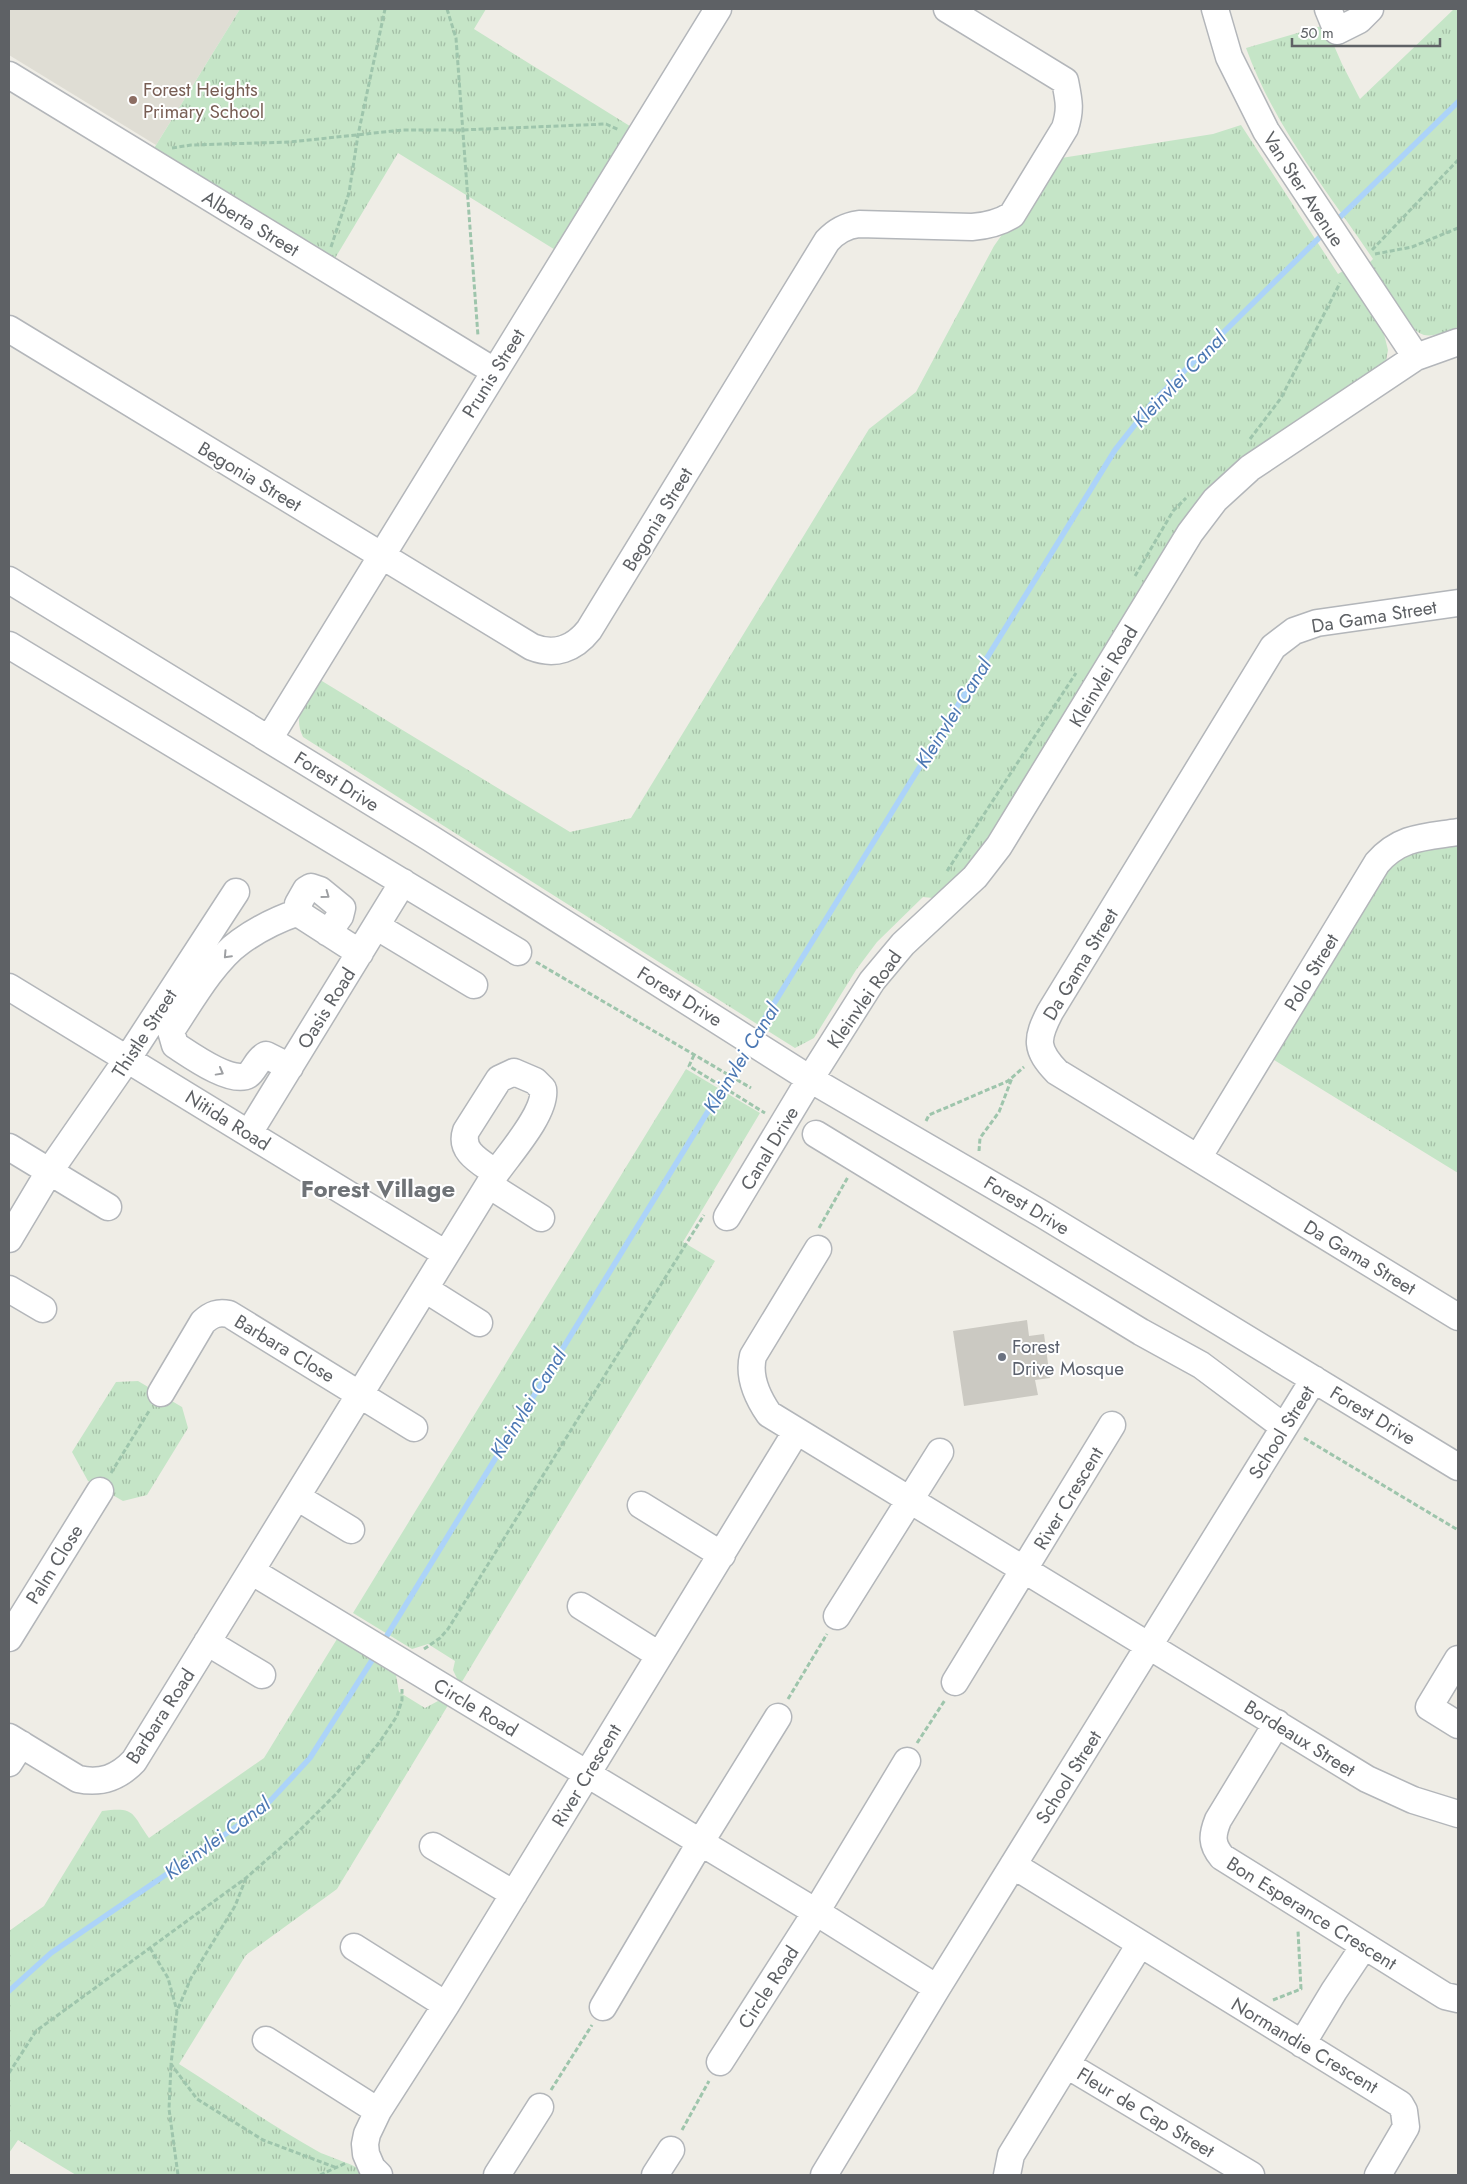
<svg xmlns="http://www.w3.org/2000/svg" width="1467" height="2184" viewBox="0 0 1467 2184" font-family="Jost,sans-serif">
	<defs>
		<pattern id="grass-tufts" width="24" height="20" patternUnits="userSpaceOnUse" patternTransform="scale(1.25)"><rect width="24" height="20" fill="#c5e5c7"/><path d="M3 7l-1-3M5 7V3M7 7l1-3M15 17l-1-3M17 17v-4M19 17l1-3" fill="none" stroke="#a3bda5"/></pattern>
	</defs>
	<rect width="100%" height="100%" fill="#efede6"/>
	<path fill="#dfddd4" d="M9 9H240L156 145 9 55Z"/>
	<path fill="url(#grass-tufts)" d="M240 9H486L474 29 633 128 557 251 398 153 334 260 153 150Z
		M1454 9H1458V327C1448 331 1435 337 1424 335 1406 330 1379 280 1368 264L1373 259C1328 192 1274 126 1246 48L1325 25 1342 64 1360 99Z
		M1241 125 1338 274 1343 271 1384 334 1388 350 1386 361 1260 446 984 845 960 874 933 898 923 897 877 942 856 970 814 1038 795 1048 303 737C292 715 306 697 317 678L570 832 631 818 869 429 916 392 994 246 1055 159 1213 134Z
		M1458 840V1173L1269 1057 1393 857Z
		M686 1069 760 1113 683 1242 715 1261 460 1685 453 1670 455 1661 428 1644 412 1649 353 1613Z
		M138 1381 182 1407 188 1428 147 1495 123 1501 88 1481 72 1452 116 1382Z
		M337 1639 396 1675 399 1692 425 1708 438 1701 450 1702 337 1889 246 1955 179 2064C225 2093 271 2125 319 2152 331 2158 361 2166 367 2175H76L18 2140 9 2153V1931L44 1906 102 1811C136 1807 131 1813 149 1838L264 1758Z"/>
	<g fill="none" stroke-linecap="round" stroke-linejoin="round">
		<path stroke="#acd3f9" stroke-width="5.5" d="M1334 223 1458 102
			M754 1036 1115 450 1153 402 1324 233
			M383 1642 748 1046
			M9 1991 51 1953 249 1818 271 1800 310 1758 376 1654"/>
	</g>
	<path fill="#cbc9c2" d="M1027 1320 1029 1336 1044 1334 1050 1378 1035 1380 1038 1395 964 1406 953 1331Z"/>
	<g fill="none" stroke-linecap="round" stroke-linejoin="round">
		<g stroke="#b3b6ba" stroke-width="29">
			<path id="minor" d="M1215 9 1229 57 1266 131 1416 357
				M1328 9 1337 31 1359 20 1370 9
				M9 75 494 371
				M9 329 532 647C555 656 574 649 589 630L827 241C836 231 845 226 859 224L972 227C986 226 999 223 1012 215L1065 128C1071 109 1069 101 1065 81L947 9
				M9 580 430 838 810 1079 1042 1214 1458 1467
				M1458 603 1317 623 1294 631 1273 647 1050 1012C1036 1039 1035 1049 1057 1072L1458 1317
				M9 645 518 952
				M269 739 718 9
				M376 926 474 985
				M328 933 340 916 342 908 320 890 311 887 306 890 298 904 301 915 360 953
				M9 987 446 1254
				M290 1067 266 1055C257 1059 255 1070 248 1075 232 1085 189 1054 175 1045L171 1031C189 1004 214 960 240 942 258 929 278 919 299 912
				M249 1133 403 882
				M816 1134 1141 1332 1201 1365 1284 1427
				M9 1147 108 1207
				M1198 1158 1377 863C1400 836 1426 837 1458 832
				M489 1185 541 1218
				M727 1217 810 1079 872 981 903 944 975 877 999 846 1190 533 1215 500 1250 468 1416 357 1458 342
				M9 1239 49 1172 128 1058 236 892
				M818 1249 753 1356C748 1376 758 1398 769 1414L1367 1779 1413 1800 1458 1814
				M9 1289 43 1309
				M425 1289 479 1323
				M161 1393 203 1322C212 1314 218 1312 229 1314L414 1428
				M297 1497 351 1530
				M641 1505 722 1555
				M251 1571 816 1912 937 1988
				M581 1606 659 1655
				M837 1616 940 1452
				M9 1638 100 1491
				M207 1642 262 1675
				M1458 1659 1429 1707 1458 1725
				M955 1682 1112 1425
				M1277 1723 1218 1820C1212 1835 1211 1844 1222 1857L1445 1996 1458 1999
				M9 1737 78 1779C101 1784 118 1778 134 1761L496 1173C509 1154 547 1112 543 1089L535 1081 514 1072 499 1079 466 1131C459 1152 481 1162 496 1173
				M9 1763 21 1744
				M433 1846 514 1894
				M1013 1865 1400 2104 1404 2111 1406 2127 1378 2175
				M354 1947 446 2005
				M603 2007 700 1843 778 1717
				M266 2040 378 2111
				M1302 2044 1334 1991 1364 1946
				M720 2062 816 1912 907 1761
				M1067 2065 1251 2175
				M379 2175 372 2168 366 2154 365 2144 367 2134 378 2111 446 2005 796 1432
				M497 2175 540 2107
				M655 2175 671 2150
				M824 2175 937 1988 1314 1379
				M1007 2175 1011 2155 1140 1944"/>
		</g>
		<path stroke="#9ec5ac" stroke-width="3" stroke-dasharray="5 2.5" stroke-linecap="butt" d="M447 9 456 38 478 336
			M172 148 191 145 290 142 403 130H462L606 124 619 130
			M331 247 349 193 358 135 385 9
			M1372 250 1458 160
			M1375 254 1412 247 1458 228
			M1250 439 1281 398 1340 283
			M1135 576 1173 511 1186 498
			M947 871 1076 673
			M536 962 751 1088
			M694 1055 689 1066 765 1113
			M926 1121 929 1115 1008 1081 1024 1067
			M979 1151 980 1138 999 1112 1012 1078
			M819 1228 848 1177
			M1304 1438 1458 1530
			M111 1473 149 1411
			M424 1649 440 1638 448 1629 704 1215
			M788 1699 827 1634
			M917 1743 945 1700
			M246 1878 235 1906 191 1978 177 2011 171 2064 197 2099 263 2140 337 2168
			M150 1948 168 1978 177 2011
			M1273 2000 1301 1989 1298 1931
			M171 2065 169 2109 178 2175
			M9 2073 36 2031 246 1878 296 1834 336 1794 379 1743 397 1716 402 1700V1689
			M551 2090 592 2025
			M682 2130 709 2081
			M320 2175 346 2163"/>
		<use href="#minor" stroke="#fff" stroke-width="26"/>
	</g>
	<defs><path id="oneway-chevron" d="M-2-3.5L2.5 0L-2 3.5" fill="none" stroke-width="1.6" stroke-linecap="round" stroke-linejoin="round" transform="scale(1.25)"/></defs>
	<g stroke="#9ea0a3">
		<use href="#oneway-chevron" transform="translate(326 895) rotate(36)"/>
		<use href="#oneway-chevron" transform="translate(227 955) rotate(133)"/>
		<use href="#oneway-chevron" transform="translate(220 1072) rotate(29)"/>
	</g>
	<circle fill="#8d6e63" stroke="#fff" stroke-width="2" cx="133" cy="100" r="5"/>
	<circle fill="#6b7280" stroke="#fff" stroke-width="2" cx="1002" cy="1357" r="5"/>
	<g text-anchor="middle" stroke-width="4" stroke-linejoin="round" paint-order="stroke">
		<g font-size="19" fill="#785e54" stroke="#fff" text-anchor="start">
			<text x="143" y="96">Forest Heights<tspan x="143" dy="22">Primary School</tspan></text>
		</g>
		<g font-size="19" fill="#5e6165" stroke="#fff">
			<text transform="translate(1304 189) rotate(57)" y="7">Van Ster Avenue</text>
			<text transform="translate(251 223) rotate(31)" y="7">Alberta Street</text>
			<text transform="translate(493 373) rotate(-58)" y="7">Prunis Street</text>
			<text transform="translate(250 476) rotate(31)" y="7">Begonia Street</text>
			<text transform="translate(657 519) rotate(-59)" y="7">Begonia Street</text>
			<text transform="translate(1374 616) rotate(-9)" y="7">Da Gama Street</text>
			<text transform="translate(1103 676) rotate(-59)" y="7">Kleinvlei Road</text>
			<text transform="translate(337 781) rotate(32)" y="7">Forest Drive</text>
			<text transform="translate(1080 964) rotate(-59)" y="7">Da Gama Street</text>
			<text transform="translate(1311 972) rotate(-59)" y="7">Polo Street</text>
			<text transform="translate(680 996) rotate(32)" y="7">Forest Drive</text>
			<text transform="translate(864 999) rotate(-55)" y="7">Kleinvlei Road</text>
			<text transform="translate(326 1008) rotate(-58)" y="7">Oasis Road</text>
			<text transform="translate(144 1033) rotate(-57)" y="7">Thistle Street</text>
			<text transform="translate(228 1120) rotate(32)" y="7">Nitida Road</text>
			<text transform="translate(769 1148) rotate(-59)" y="7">Canal Drive</text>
			<text transform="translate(1027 1205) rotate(31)" y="7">Forest Drive</text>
			<text transform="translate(1360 1257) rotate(31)" y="7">Da Gama Street</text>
			<text transform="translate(285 1348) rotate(31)" y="7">Barbara Close</text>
			<text transform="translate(1373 1415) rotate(31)" y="7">Forest Drive</text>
			<text transform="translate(1281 1432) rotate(-58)" y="7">School Street</text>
			<text transform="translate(1068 1498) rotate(-59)" y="7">River Crescent</text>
			<text transform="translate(54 1564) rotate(-58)" y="7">Palm Close</text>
			<text transform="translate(476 1707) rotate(31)" y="7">Circle Road</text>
			<text transform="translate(160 1716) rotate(-57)" y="7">Barbara Road</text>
			<text transform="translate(1300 1738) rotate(32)" y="7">Bordeaux Street</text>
			<text transform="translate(586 1775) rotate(-59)" y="7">River Crescent</text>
			<text transform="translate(1068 1777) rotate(-58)" y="7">School Street</text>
			<text transform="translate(1312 1913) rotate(32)" y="7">Bon Esperance Crescent</text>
			<text transform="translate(768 1987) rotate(-57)" y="7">Circle Road</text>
			<text transform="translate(1305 2045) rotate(31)" y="7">Normandie Crescent</text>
			<text transform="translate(1146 2112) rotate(31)" y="7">Fleur de Cap Street</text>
		</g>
		<g font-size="19" fill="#5b616d" stroke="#fff" text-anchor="start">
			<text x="1012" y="1353">Forest<tspan x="1012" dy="22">Drive Mosque</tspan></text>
		</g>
		<g font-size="20" font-style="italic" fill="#4c78b3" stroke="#fff">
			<text transform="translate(1179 379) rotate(-46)" y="7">Kleinvlei Canal</text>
			<text transform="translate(953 713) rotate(-58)" y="7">Kleinvlei Canal</text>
			<text transform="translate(741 1058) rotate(-58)" y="7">Kleinvlei Canal</text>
			<text transform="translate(528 1403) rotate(-58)" y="7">Kleinvlei Canal</text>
			<text transform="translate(217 1838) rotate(-36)" y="7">Kleinvlei Canal</text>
		</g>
		<g font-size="24" font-weight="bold" fill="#6f7377" stroke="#fff">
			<text x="378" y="1197">Forest Village</text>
		</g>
	</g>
	<rect width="1467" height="2184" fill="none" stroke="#5e6165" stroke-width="20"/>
	<path d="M1292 38v8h148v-8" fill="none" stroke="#5e6165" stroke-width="2.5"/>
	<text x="1300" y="38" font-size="15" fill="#5e6165" stroke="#ffffff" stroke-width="4" paint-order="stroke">50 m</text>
</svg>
